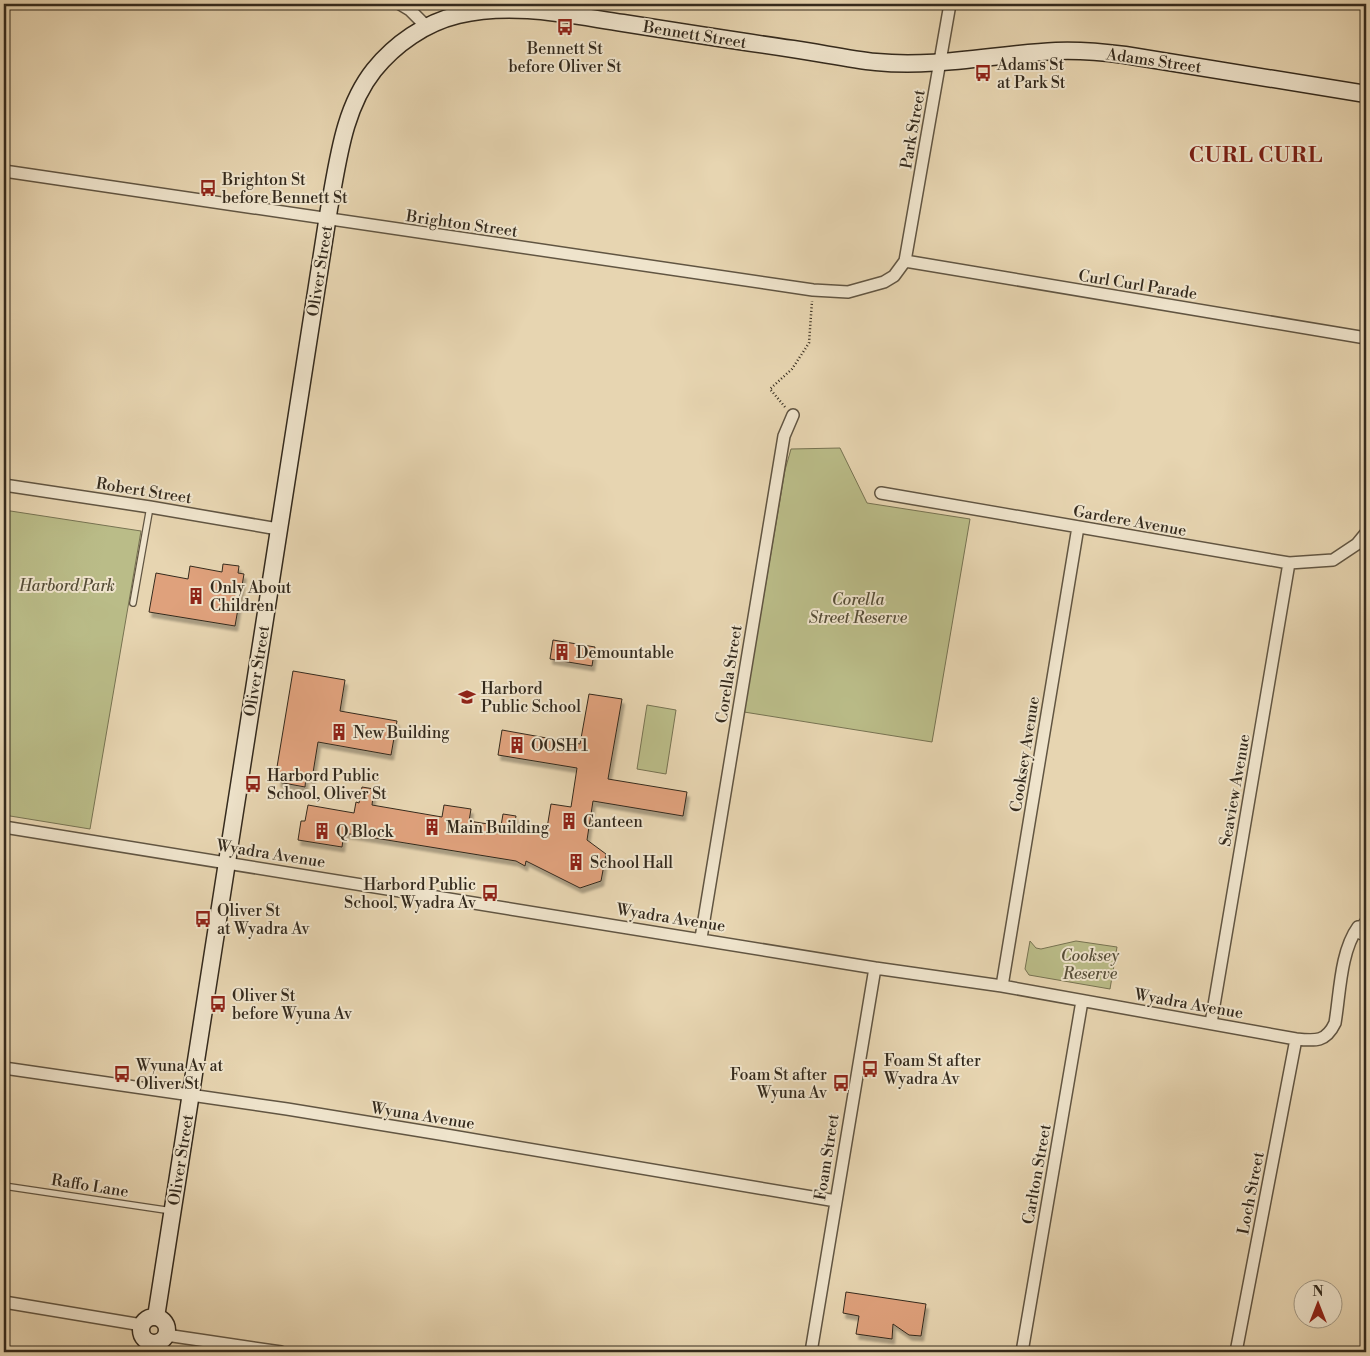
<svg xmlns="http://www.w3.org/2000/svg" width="1370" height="1356" viewBox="0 0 1370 1356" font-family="'Libre Bodoni',serif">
	<defs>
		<filter id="shadow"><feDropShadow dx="2.5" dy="5" stdDeviation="1" flood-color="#0004"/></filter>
	</defs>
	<rect width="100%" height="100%" fill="#e7d5b1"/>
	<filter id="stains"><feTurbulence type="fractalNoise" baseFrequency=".004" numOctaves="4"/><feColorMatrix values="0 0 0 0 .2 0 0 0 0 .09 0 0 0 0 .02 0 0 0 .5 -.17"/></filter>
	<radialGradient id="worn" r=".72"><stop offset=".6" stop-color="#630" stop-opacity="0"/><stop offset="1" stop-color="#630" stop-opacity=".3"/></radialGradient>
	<path fill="#babc88" stroke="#777352" d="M840 448 867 503 970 519 932 742 744 712 785 470 791 449Z
		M4 510 141 531 90 829 4 815Z
		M647 705 676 710 666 774 637 769Z
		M1030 941 1036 948 1041 949 1076 941 1117 947 1110 989 1029 975 1025 969Z"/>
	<path fill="#dfa17b" stroke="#342a1d" filter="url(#shadow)" d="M223 564 239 566 238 573 244 574 235 626 149 612 156 573 188 579 190 566 222 572Z
		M553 640 595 647 592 666 550 659Z
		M293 671 345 680 340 711 397 721 391 755 318 742 312 779 306 777 305 787 278 782 279 774 276 773Z
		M589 694 622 699 608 779 687 792 683 816 593 801 587 840 606 854 601 881 580 888 526 861 525 866 516 861 344 833 342 847 298 840 301 821H305L308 805 354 813 356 802 359 803 362 787 374 789 372 805 442 817 444 805 471 809 469 821 501 826 503 814 516 816 514 829 546 834 551 804 571 807 577 768 498 755 502 730 580 744Z
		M846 1292 926 1304 921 1336 909 1335 893 1324 892 1339 856 1334 859 1316 843 1313Z"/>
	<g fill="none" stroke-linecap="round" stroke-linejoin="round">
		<g stroke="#615542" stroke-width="8">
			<path id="service" d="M133 603 150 507
				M1358 927 1366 917
				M1354 933 1366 939
				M4 1186 172 1211"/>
		</g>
		<g stroke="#615542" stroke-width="14">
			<path id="minor" d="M400 4 410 10 426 26
				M4 171 813 290 848 292 884 282 894 276 905 261 950 4
				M905 261 1366 338
				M4 485 150 507 278 529
				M881 493 1289 563 1333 560 1357 544 1366 533
				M4 827 875 968 1002 986 1296 1039C1316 1041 1326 1042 1335 1023 1340 994 1340 952 1358 927
				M701 938 784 436 793 415
				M1002 986 1078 527
				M1211 1023 1289 563
				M4 1068 287 1109 446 1135 836 1201
				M4 1302 142 1325
				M166 1335 281 1352
				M811 1352 875 968
				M1022 1352 1082 1001
				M1236 1352 1296 1039"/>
		</g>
		<g stroke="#342a1d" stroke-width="19">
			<path id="secondary" d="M141 1330a13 13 0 1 1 26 0a13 13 0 1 1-26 0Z
				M156 1317 329 209C338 162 343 109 374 70 395 44 425 23 458 15 513 2 569 15 623 23 680 32 737 41 793 49 821 53 848 59 876 62 937 68 995 54 1056 51 1079 50 1102 52 1125 55L1366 94"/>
		</g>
		<path stroke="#342a1d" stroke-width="2.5" stroke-dasharray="1 2.5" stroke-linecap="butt" d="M785 407 770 389 792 369 809 343 812 301"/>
		<use href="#service" stroke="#efe4cc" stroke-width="5.5"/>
		<use href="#minor" stroke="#efe4cc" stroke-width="11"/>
		<use href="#secondary" stroke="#efe4cc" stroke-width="16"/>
	</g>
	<defs>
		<g id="bus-bare" transform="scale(1.35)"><path d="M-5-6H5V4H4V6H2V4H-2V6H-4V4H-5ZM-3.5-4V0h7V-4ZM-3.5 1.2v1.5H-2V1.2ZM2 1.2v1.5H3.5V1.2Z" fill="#8f2418" stroke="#efe4cc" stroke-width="2.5" paint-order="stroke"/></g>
		<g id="building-bare" transform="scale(1.35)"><path d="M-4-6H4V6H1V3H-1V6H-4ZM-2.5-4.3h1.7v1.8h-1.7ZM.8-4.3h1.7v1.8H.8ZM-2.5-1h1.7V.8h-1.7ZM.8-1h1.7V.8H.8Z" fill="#8f2418" stroke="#efe4cc" stroke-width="2.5" paint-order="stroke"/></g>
		<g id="school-bare" transform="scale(1.35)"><path d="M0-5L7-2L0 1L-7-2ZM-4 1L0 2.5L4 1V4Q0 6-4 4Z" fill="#8f2418" stroke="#efe4cc" stroke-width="2.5" paint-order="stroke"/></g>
	</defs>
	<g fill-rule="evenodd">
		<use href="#bus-bare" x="565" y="27"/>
		<use href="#bus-bare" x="983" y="73"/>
		<use href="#bus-bare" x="208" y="188"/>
		<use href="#building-bare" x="196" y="596"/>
		<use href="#building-bare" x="562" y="652"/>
		<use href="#school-bare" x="467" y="697"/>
		<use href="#building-bare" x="339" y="732"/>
		<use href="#building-bare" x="517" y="745"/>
		<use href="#bus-bare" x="253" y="784"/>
		<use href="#building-bare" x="569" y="821"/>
		<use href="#building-bare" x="432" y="827"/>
		<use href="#building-bare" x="322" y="831"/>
		<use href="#building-bare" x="576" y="862"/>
		<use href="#bus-bare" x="490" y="893"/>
		<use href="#bus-bare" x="203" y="919"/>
		<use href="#bus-bare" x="218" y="1004"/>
		<use href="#bus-bare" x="870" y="1069"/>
		<use href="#bus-bare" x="122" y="1074"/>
		<use href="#bus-bare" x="841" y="1083"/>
	</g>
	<g text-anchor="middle" stroke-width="4" stroke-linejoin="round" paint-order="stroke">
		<g font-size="16" fill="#342a1d" stroke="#efe4cc">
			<text transform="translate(695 34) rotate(9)" y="6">Bennett Street</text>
			<text transform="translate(1154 60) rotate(8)" y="6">Adams Street</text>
			<text transform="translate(912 129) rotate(-80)" y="6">Park Street</text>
			<text transform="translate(462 223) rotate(8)" y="6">Brighton Street</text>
			<text transform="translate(319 271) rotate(-81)" y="6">Oliver Street</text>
			<text transform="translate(1138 284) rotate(9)" y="6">Curl Curl Parade</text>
			<text transform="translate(144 490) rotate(9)" y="6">Robert Street</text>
			<text transform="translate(1130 520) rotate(10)" y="6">Gardere Avenue</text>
			<text transform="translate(256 671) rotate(-81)" y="6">Oliver Street</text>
			<text transform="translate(728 674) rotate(-81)" y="6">Corella Street</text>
			<text transform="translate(1024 754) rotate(-81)" y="6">Cooksey Avenue</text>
			<text transform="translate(1234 790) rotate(-80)" y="6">Seaview Avenue</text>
			<text transform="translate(271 853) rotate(9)" y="6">Wyadra Avenue</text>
			<text transform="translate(671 917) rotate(9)" y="6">Wyadra Avenue</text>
			<text transform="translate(1189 1003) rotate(10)" y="6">Wyadra Avenue</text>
			<text transform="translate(423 1115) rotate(9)" y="6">Wyuna Avenue</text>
			<text transform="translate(826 1157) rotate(-81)" y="6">Foam Street</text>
			<text transform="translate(180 1160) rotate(-81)" y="6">Oliver Street</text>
			<text transform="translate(1036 1174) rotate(-80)" y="6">Carlton Street</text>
			<text transform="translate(90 1185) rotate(9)" y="6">Raffo Lane</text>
			<text transform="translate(1250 1193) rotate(-79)" y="6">Loch Street</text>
		</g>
		<g font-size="16" fill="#342a1d" stroke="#efe4cc" text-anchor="start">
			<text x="565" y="54" text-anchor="middle">Bennett St<tspan x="565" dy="18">before Oliver St</tspan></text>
			<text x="997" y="70">Adams St<tspan x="997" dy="18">at Park St</tspan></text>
			<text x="222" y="185">Brighton St<tspan x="222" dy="18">before Bennett St</tspan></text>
			<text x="210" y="593">Only About<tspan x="210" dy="18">Children</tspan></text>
			<text x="576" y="658">Demountable</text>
			<text x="481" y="694">Harbord<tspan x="481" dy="18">Public School</tspan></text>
			<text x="353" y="738">New Building</text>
			<text x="531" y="751">OOSH 1</text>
			<text x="267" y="781">Harbord Public<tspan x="267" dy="18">School, Oliver St</tspan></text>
			<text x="583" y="827">Canteen</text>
			<text x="446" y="833">Main Building</text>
			<text x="336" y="837">Q Block</text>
			<text x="590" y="868">School Hall</text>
			<text x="476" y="890" text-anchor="end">Harbord Public<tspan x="476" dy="18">School, Wyadra Av</tspan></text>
			<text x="217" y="916">Oliver St<tspan x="217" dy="18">at Wyadra Av</tspan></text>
			<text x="232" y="1001">Oliver St<tspan x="232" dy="18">before Wyuna Av</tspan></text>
			<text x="884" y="1066">Foam St after<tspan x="884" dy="18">Wyadra Av</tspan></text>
			<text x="136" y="1071">Wyuna Av at<tspan x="136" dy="18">Oliver St</tspan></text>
			<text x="827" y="1080" text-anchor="end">Foam St after<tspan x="827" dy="18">Wyuna Av</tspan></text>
		</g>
		<g font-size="16" font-style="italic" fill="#564e38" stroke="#efe4cc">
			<text x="67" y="591">Harbord Park</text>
			<text x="858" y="605">Corella<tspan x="858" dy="18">Street Reserve</tspan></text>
			<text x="1090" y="961">Cooksey<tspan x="1090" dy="18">Reserve</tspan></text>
		</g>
		<g font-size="21" font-weight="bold" letter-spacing="1" fill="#7a1f14" stroke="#efe4cc">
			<text x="1256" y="162">CURL CURL</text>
		</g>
	</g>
	<rect width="1370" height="1356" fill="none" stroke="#e7d5b1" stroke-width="20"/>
	<rect x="5" y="5" width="1360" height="1346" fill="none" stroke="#342a1d" stroke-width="2.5"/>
	<rect x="10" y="10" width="1350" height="1336" fill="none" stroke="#342a1d"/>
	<g transform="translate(1318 1304)"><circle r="24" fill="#efe4cc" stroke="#a49a86"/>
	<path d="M0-4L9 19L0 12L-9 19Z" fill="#8f2418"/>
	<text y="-8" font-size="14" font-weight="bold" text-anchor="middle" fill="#342a1d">N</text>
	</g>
	<rect width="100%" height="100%" filter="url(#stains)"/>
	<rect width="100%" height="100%" fill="url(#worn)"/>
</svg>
